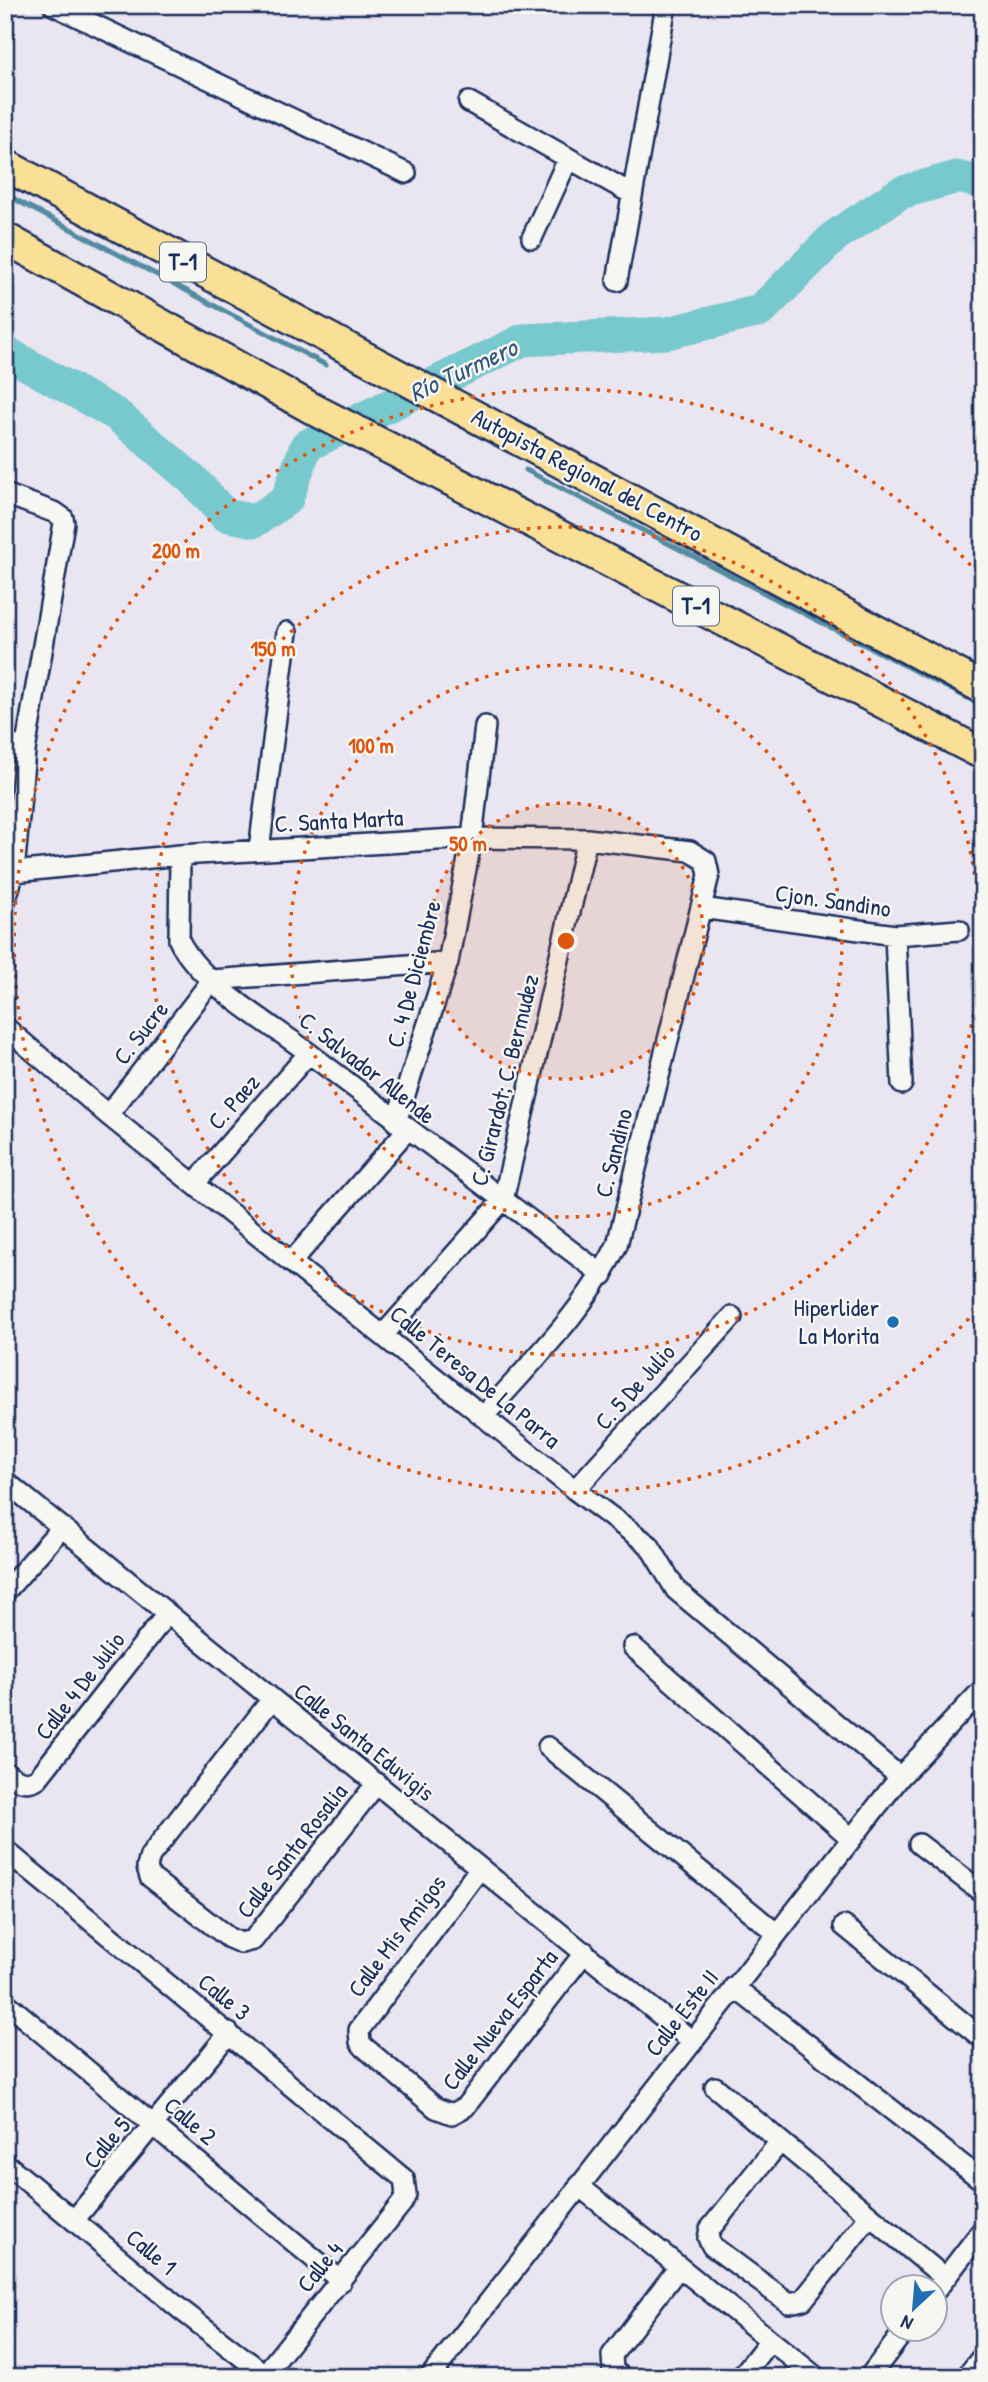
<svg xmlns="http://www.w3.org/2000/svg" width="988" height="2382" viewBox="0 0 988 2382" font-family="'Patrick Hand',sans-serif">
	<rect width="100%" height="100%" fill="#e9e5f1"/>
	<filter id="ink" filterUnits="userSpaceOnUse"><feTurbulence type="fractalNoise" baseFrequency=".0143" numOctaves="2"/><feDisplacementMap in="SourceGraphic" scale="14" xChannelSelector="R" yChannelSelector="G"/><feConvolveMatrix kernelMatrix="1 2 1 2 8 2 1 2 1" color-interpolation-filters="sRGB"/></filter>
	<g filter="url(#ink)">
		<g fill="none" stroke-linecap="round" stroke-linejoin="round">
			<path stroke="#538ba1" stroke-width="5" d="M5 194 326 365
				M526 470 983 706"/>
			<path stroke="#78c9ce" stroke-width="33" d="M5 352 117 415 193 480 225 515 255 521 287 499 306 446 523 340 667 333 760 311 835 236 900 193 957 177 983 183"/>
			<g stroke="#1b2f5e" stroke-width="24">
				<path id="minor" d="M53 5 406 173
					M469 102 632 194
					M532 238 568 159
					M617 281 666 5
					M5 494 56 513 63 518 64 523 25 751 14 872 5 902
					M5 741 25 751
					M259 850 287 632
					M180 855 179 940C199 983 268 1022 306 1051 405 1126 503 1200 603 1275
					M14 872 180 855 472 838 587 839 690 851 706 861 709 875 617 1245C585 1311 531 1362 483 1417
					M701 908 895 935 959 930
					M895 935 902 1084
					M212 980 448 962
					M5 1027 108 1115 575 1490 649 1545 676 1590 900 1777
					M108 1115 212 980
					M396 1122 448 962 472 838 485 726
					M195 1183 309 1053
					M292 1261 407 1130
					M384 1334 503 1200 587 839
					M5 1481 691 2040
					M575 1490 732 1317
					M5 1592 62 1527
					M633 1647 851 1838
					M272 1699 150 1856 147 1867 150 1877 229 1938 241 1943 253 1940 377 1783
					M548 1747 775 1932
					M5 1772C16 1780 26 1786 38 1778L167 1614
					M919 1844 983 1893
					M5 1850 404 2179 406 2195 402 2203 265 2374
					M480 1868 359 2030 360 2042 364 2047 436 2108 452 2114 465 2107 585 1952
					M844 1926 983 2039
					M734 1987 983 2181
					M5 2002 341 2281
					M715 2087 945 2278
					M779 2143 710 2229 708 2238 712 2246 789 2303 803 2300 870 2216
					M5 2163 180 2309 268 2377
					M579 2186 816 2377
					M75 2219 229 2033
					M936 2290 983 2229
					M430 2377 900 1777 983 1689
					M622 2377 613 2370 612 2355 679 2267
					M741 2377 770 2340
					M869 2377 905 2330
					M966 2377 983 2356"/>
			</g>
			<g stroke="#1b2f5e" stroke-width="35">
				<path id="highway" d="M5 165 983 688
					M5 238 315 410 983 754"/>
			</g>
			<use href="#minor" stroke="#f6f6f2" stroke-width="19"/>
			<use href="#highway" stroke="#fadf96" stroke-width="30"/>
		</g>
	</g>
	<circle cx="566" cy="941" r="138" fill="#de5710" fill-opacity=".12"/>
	<g fill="none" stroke="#de5710" stroke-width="3.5" stroke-dasharray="3.5 7">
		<circle cx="566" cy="941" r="138"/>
		<circle cx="566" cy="941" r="276"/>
		<circle cx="566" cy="941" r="414"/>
		<path d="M983 1303A552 552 0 1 1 983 579"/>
	</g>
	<circle fill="#1f6fb2" stroke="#f6f6f2" stroke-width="2.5" cx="893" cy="1322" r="7"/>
	<g text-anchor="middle" stroke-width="5" stroke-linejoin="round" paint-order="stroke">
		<g fill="#f6f6f2" stroke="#5d6b8a" stroke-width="2">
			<rect x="160" y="242.5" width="46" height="39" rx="5"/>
			<rect x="673" y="586.5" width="46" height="39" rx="5"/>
		</g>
		<g font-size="23" font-weight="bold" fill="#1b2f5e">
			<text x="183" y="270">T-1</text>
			<text x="696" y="614">T-1</text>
		</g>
		<g font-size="24" fill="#1b2f5e" stroke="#f6f6f2">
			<text transform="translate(587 475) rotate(28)" y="8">Autopista Regional del Centro</text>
			<text transform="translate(339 821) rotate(-3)" y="8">C. Santa Marta</text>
			<text transform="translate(833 901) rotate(8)" y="8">Cjon. Sandino</text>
			<text transform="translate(414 974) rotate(-75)" y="8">C. 4 De Diciembre</text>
			<text transform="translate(141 1033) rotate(-52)" y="8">C. Sucre</text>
			<text transform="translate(367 1068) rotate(38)" y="8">C. Salvador Allende</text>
			<text transform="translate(505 1080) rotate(-76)" y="8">C. Girardot; C. Bermudez</text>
			<text transform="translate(234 1102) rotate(-49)" y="8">C. Paez</text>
			<text transform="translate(614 1153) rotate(-76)" y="8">C. Sandino</text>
			<text transform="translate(475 1377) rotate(39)" y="8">Calle Teresa De La Parra</text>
			<text transform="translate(635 1387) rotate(-48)" y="8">C. 5 De Julio</text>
			<text transform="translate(80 1686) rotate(-52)" y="8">Calle 4 De Julio</text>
			<text transform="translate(364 1742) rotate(39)" y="8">Calle Santa Eduvigis</text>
			<text transform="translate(292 1851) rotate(-52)" y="8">Calle Santa Rosalia</text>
			<text transform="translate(397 1936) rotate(-53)" y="8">Calle Mis Amigos</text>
			<text transform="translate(224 1997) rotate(39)" y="8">Calle 3</text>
			<text transform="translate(682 2013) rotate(-52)" y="8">Calle Este II</text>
			<text transform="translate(500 2020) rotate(-52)" y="8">Calle Nueva Esparta</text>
			<text transform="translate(190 2121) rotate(40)" y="8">Calle 2</text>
			<text transform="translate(107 2143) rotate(-50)" y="8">Calle 5</text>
			<text transform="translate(151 2252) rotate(40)" y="8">Calle 1</text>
			<text transform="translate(320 2267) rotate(-51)" y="8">Calle 4</text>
		</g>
		<g font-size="24" fill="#1b2f5e" stroke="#f6f6f2" text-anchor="end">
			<text x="879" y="1316">Hiperlider<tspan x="879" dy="28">La Morita</tspan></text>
		</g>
		<g font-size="26" font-style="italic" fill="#32567a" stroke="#f6f6f2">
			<text transform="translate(463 370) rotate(-25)" y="9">Río Turmero</text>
		</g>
	</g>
	<circle cx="566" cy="941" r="10" fill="#de5710" stroke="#f6f6f2" stroke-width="3.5"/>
	<g font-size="21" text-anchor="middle" font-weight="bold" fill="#de5710" stroke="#f6f6f2" stroke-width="5" stroke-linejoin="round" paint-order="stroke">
		<text x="176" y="558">200 m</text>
		<text x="273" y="656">150 m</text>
		<text x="371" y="753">100 m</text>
		<text x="468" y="851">50 m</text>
	</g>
	<rect width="988" height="2382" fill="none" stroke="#f6f6f2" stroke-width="28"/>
	<rect x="14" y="14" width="960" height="2354" fill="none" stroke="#1b2f5e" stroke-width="2.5" filter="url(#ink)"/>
	<g transform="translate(914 2308) rotate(206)"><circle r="33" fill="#f6f6f2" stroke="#9ea6b7" stroke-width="2"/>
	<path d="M0-5L12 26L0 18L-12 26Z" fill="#1f6fb2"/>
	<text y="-10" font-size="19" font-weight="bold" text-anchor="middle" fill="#1b2f5e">N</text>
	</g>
</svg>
